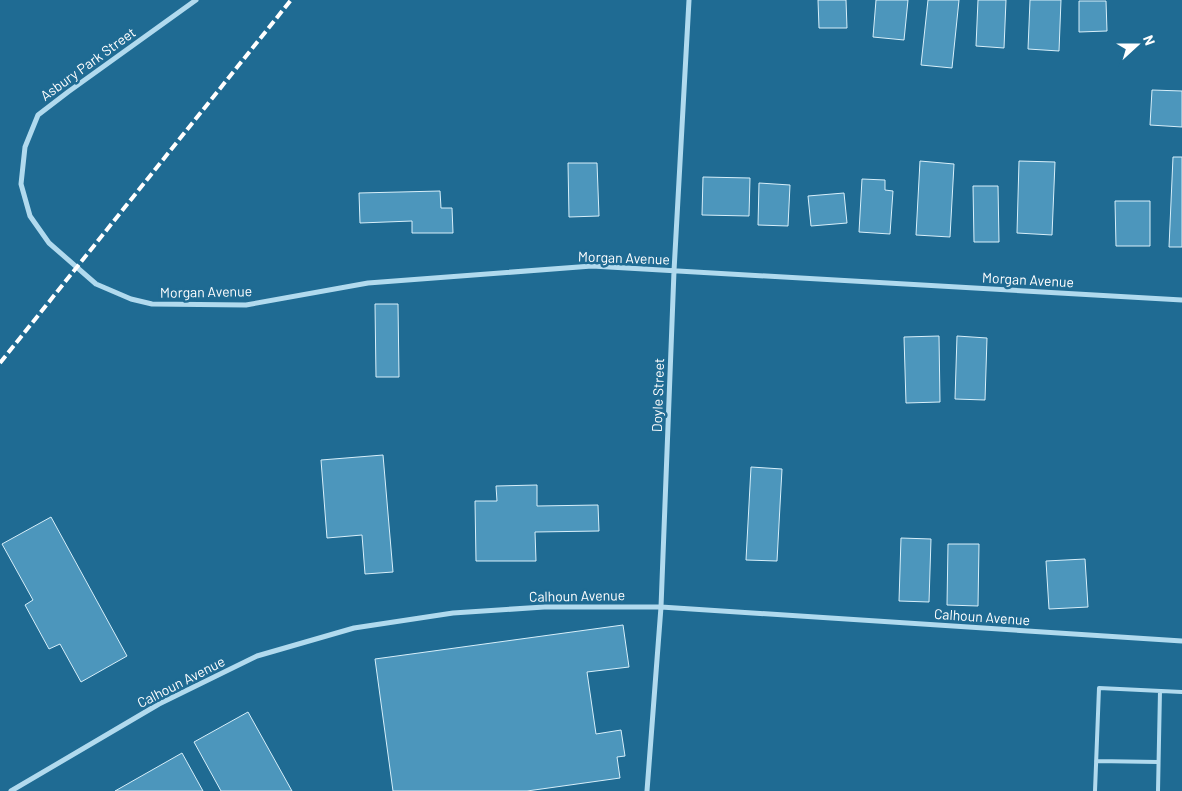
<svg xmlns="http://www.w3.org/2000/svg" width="1182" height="791" viewBox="0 0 1182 791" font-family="Barlow,sans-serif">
	<rect width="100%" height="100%" fill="#1f6b93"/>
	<path fill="#4c96bc" stroke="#d7effa" d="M818 0H846L847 28H819Z
		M876 0H908L904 40 873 37Z
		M928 0H959L952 68 921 65Z
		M978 0H1006L1004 48 976 46Z
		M1030 0H1061L1059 51 1028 49Z
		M1079 1H1106L1107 31 1079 32Z
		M1152 90 1182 91V127L1150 125Z
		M1173 157H1182V247H1169Z
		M920 161 954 164 950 237 916 235Z
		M1019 161 1055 162 1052 235 1017 233Z
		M568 163H597L599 216 569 217Z
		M703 177 750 178 749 216 702 215Z
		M862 179 885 180V190L893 191 890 234 859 232Z
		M759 183 790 185 788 226 758 225Z
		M973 186H998L999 242H974Z
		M440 191 441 208H452L453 233H412V221L360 223 359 193Z
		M844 193 847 223 811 226 808 196Z
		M1115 201H1150V246H1116Z
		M375 304H398L399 377H376Z
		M939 336 940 402 906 403 904 337Z
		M957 336 987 338 985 400 955 399Z
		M383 455 393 572 365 574 362 535 327 538 321 460Z
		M751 467 782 469 777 561 746 560Z
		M537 485V506L598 505 599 531 535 532 536 561H476L475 501H497L496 486Z
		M51 517 127 656 81 682 60 644 49 649 25 605 33 600 2 544Z
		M901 538 931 539 929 602 899 601Z
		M948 544H979L978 606 947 605Z
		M1085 559 1088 607 1049 609 1046 561Z
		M623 625 629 667 587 672 596 734 621 730 625 756 617 757 620 778 527 791H393L375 659Z
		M248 712 292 791H221L194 742Z
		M182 753 203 791H115Z"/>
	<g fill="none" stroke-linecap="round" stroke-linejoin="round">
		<path stroke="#b1daee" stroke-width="4" d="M1096 761 1158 762
			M1095 791 1099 688 1182 692
			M1158 791 1160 691"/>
		<path stroke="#b1daee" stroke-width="5" d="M196 0 68 92 38 115 25 147 21 184 30 216 49 243 96 284 131 299 152 304 246 305 368 283 592 266 1182 300
			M11 791 159 704 257 656 354 628 453 613 544 607H661L1182 641
			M647 791 661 607 674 271 689 0"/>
		<path stroke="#fff" stroke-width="4" stroke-dasharray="9 4" stroke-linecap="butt" d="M0 363 291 0"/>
	</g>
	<g text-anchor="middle" stroke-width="5" stroke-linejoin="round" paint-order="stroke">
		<g font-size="14" fill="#fff" stroke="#1f6b93">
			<text transform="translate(88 64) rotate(-36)" y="5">Asbury Park Street</text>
			<text transform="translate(624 258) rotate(2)" y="5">Morgan Avenue</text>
			<text transform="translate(1028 280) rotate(3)" y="5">Morgan Avenue</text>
			<text transform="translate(206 292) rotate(-1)" y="5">Morgan Avenue</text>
			<text transform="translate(658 395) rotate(-88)" y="5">Doyle Street</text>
			<text transform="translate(577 596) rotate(-1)" y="5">Calhoun Avenue</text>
			<text transform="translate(982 617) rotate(4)" y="5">Calhoun Avenue</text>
			<text transform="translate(181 682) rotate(-27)" y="5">Calhoun Avenue</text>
		</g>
	</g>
	<g transform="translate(1137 45) rotate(69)" stroke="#1f6b93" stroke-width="4" paint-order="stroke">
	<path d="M0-4L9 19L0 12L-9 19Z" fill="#ffffff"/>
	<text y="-8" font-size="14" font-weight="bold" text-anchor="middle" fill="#ffffff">N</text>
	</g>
</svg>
